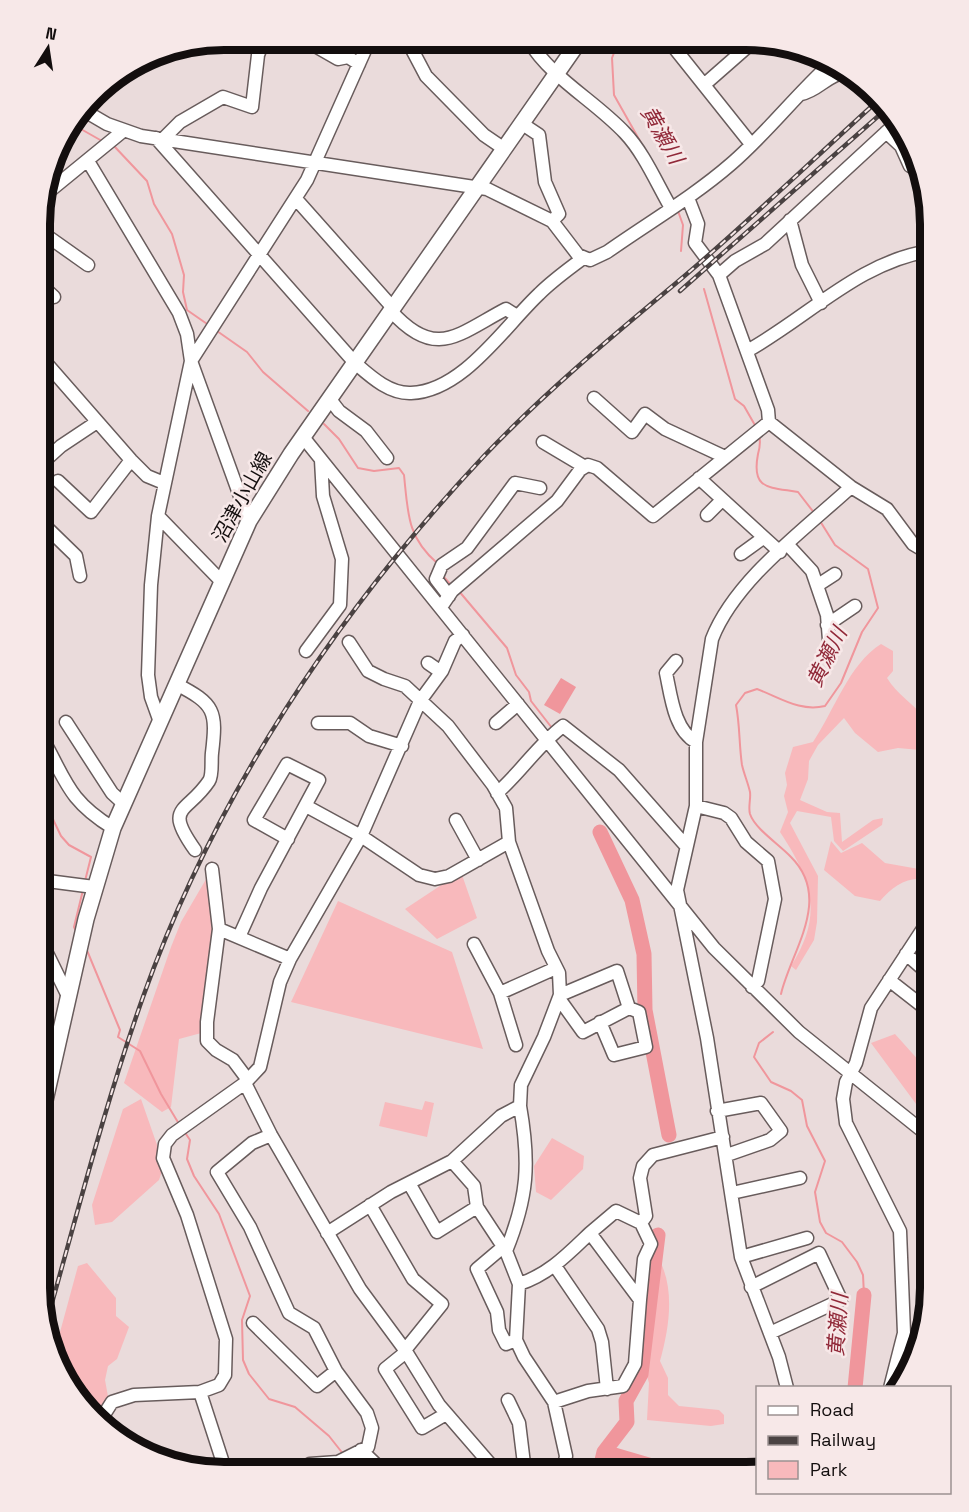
<svg xmlns="http://www.w3.org/2000/svg" width="969" height="1512" viewBox="0 0 969 1512" font-family="'Space Grotesk','Noto Sans JP',sans-serif">
	<rect width="100%" height="100%" fill="#eadbdb"/>
	<path fill="#f8b9bc" d="M881 644 893 651V671L887 678C897 694 912 703 924 717L918 732 920 750 898 748 878 752 855 733 844 718 818 745 809 761 808 779 800 800 827 812 840 813 842 842 873 820 883 818 882 825 843 851 834 841 831 817 797 811 790 823 818 876 817 922 814 940 796 970 791 966C824 914 812 881 780 832L788 812 784 796 787 785 785 773 793 747 813 742C834 711 849 664 881 644Z
		M831 841 841 853 862 843 885 863 930 871V880C908 875 893 886 880 901L855 896 824 870Z
		M212 869 217 926 205 1032 179 1039 171 1107 162 1112 124 1083 171 947 181 922Z
		M461 872 477 918 437 939 405 909Z
		M338 901 452 952 483 1049 291 1002Z
		M895 1034 930 1073V1124L924 1119 922 1112 871 1043Z
		M141 1099 164 1165 159 1180 112 1222 95 1225 92 1205 123 1109Z
		M425 1101 434 1103 427 1137 379 1126 385 1102 422 1110Z
		M552 1138 584 1156 583 1169 551 1200 536 1192 534 1166Z
		M660 1261C675 1291 669 1329 660 1361L668 1378V1395L679 1406 719 1410 724 1415V1424L711 1426 647 1420 649 1383 645 1369Z
		M87 1263 116 1298V1316L129 1327 117 1359 108 1366 105 1380 109 1402 99 1419 53 1358 78 1266Z"/>
	<path fill="#f0969c" d="M561 678 576 687 560 714 544 705Z"/>
	<g fill="none" stroke-linecap="round" stroke-linejoin="round">
		<path stroke="#f0969c" stroke-width="2" d="M619 40 612 58 614 95 675 203
			M72 124 102 141
			M114 146 147 181 154 204 172 234 184 275 183 292 187 310 210 326
			M678 211 683 225 681 251
			M704 289 735 399 744 406 756 427
			M217 331 247 352 263 372 308 411
			M324 424 339 439 358 468 374 471 399 468 404 475C408 513 407 537 437 563
			M759 435C761 442 760 447 758 454 751 490 769 487 798 492L815 514
			M443 576 451 585
			M458 590 507 648 516 675 529 692 531 701 552 728
			M40 792 61 836 69 845 91 857 85 881
			M77 933 74 927 83 890
			M86 948 120 1030 118 1037 140 1051 161 1094 179 1124
			M781 994C791 951 833 899 791 857 780 845 755 829 750 814 748 807 751 799 750 792 748 783 744 774 742 765 739 745 740 725 736 705L745 693 757 689C781 698 800 712 825 706L841 683 862 632 878 608 868 569 835 545 820 521
			M773 1032 759 1043 754 1057 771 1082 791 1091 802 1100 807 1126 825 1161 815 1192 820 1222 826 1233 842 1242 857 1262 863 1275 864 1295
			M184 1131 190 1140 187 1159 194 1176 219 1214 250 1296 242 1320 243 1360 249 1374 269 1399 295 1407 329 1436 344 1455
			M347 1463 352 1472"/>
		<path stroke="#f0969c" stroke-width="15" d="M600 832 632 900 644 954 645 1010 669 1135
			M855 1388 864 1295
			M604 1452 662 1469 708 1473
			M599 1473 604 1452 627 1422 626 1401 641 1374 658 1235
			M725 1473 758 1470"/>
		<g stroke="#685c5c" stroke-width="15">
			<path id="minor" d="M303 39 338 59 348 57 359 64
				M407 40 426 76 484 135 503 148
				M528 40C552 79 594 100 625 133 644 153 657 184 671 208
				M668 40 751 144
				M705 84 754 41
				M801 94C818 91 828 74 846 72
				M83 110 107 124 141 136 487 189 552 221 578 255 590 260 607 252C648 223 693 197 731 164 766 134 795 96 829 65
				M521 123 539 135 545 182 559 214 552 221
				M886 132 901 146 910 166
				M156 138 355 363C370 376 389 394 411 393 463 391 504 327 539 294 552 281 567 270 582 259
				M163 139 180 122 223 97 252 107 258 55 264 39
				M88 161 179 313 187 334 191 361 249 521
				M41 198 123 131
				M688 198 698 224 695 243 719 275 768 410 769 422 851 487 887 509 913 544 930 554
				M296 199 393 308
				M790 220 802 265 821 303
				M40 231 88 265
				M719 275 735 261 765 244 894 125
				M40 284 54 297
				M391 311C436 361 458 334 506 309L517 316
				M747 351C807 318 860 261 930 251
				M40 356 131 460 147 476 164 483
				M40 380 53 371
				M329 398 339 411 366 431 387 458
				M594 398 632 432 645 414 665 429 725 457
				M303 437 714 948 799 1032 930 1137
				M543 442 585 467
				M40 465 61 446 97 422
				M699 478 780 552
				M58 481 91 512 131 460
				M707 515 722 500
				M158 516 222 582
				M40 521 76 556 80 576
				M788 545 812 571 827 615 829 640
				M741 554 763 538
				M818 585 835 574
				M449 596 436 579 442 565 467 548 515 483 540 488
				M441 607 452 591 557 501 580 470 588 465 597 468 653 516 769 422
				M827 625 855 606
				M930 632V631
				M306 651 340 605 342 559 323 496 321 460
				M676 661 666 673C671 696 674 730 696 742
				M428 663 441 672
				M176 684C215 704 217 711 212 753 211 761 213 775 209 781 187 814 163 805 195 850
				M66 722 112 793 124 804
				M160 722 151 697 148 675 151 585 158 516 191 361 307 180 370 39
				M318 723H350L369 736 402 746
				M496 723 518 704
				M40 734C66 779 66 799 113 828
				M497 793C521 772 538 745 563 726L619 770 686 846
				M306 806 361 836 419 875 435 879 449 876 509 842
				M696 806 724 813 731 818 746 842 768 861 775 899 758 981 752 987
				M456 820 478 860
				M212 869 219 929 207 1022V1041L216 1050 233 1060 248 1080
				M40 880 94 887
				M219 929 290 959
				M39 937 68 996
				M239 937 261 888 319 780 287 764 254 820 288 839
				M474 944 500 993 516 1045
				M906 954 930 975
				M889 980 930 1012
				M500 993 556 968
				M560 995 617 971 629 1008 639 1012 646 1047 614 1055 600 1022
				M560 1000 583 1032 629 1008
				M245 1083 271 1135 360 1289 405 1350 439 1405 497 1472
				M520 1106C530 1163 528 1197 506 1251L519 1284 516 1340 524 1357 554 1402 566 1456 563 1472
				M717 1111 761 1103 781 1131 770 1140 727 1155
				M271 1135 252 1143 217 1172 250 1227 289 1313 314 1328 336 1371 367 1413 372 1428 368 1447 338 1462 310 1464 297 1472
				M452 1161 474 1186 477 1207
				M409 1183 437 1232 477 1207 506 1251
				M732 1193 800 1178
				M370 1205 413 1279 442 1304 405 1350
				M327 1233 391 1192 452 1161 501 1116 520 1106 521 1085 544 1037 560 995 559 973 548 951 509 842 506 808 493 785 448 726 405 686 384 679 368 671 349 642
				M590 1233 616 1211 641 1223
				M503 1247 477 1269 497 1312 499 1330 506 1344 516 1340
				M741 1257 807 1238
				M555 1266 598 1329 602 1342 607 1389
				M519 1284C548 1275 568 1254 590 1233L640 1300 635 1364 623 1386 588 1391 554 1402
				M751 1287 819 1253 841 1300 770 1333
				M640 1300 644 1259 651 1244 641 1223 646 1216 640 1178 643 1166 653 1155 723 1137
				M253 1323 317 1386 336 1371
				M406 1352 385 1369 422 1428 446 1414
				M787 1388 779 1357 741 1257 707 1038 677 890 696 806V742L712 639C735 580 804 530 851 487
				M890 1388 904 1333 900 1231 846 1123 843 1099 846 1082 856 1063 871 1008 930 918
				M200 1392 226 1472
				M508 1400 519 1423 525 1472
				M100 1421 112 1402 134 1395 200 1392 219 1385 225 1375 226 1339 187 1215 163 1158 165 1144 172 1135 245 1083 260 1067 280 982 290 959 361 836 420 701 442 671 455 641 463 635
				M361 1450 384 1472"/>
		</g>
		<g stroke="#685c5c" stroke-width="18">
			<path id="major" d="M39 1075 50 1051
				M39 1127 86 919 113 828 249 521 291 454 580 40"/>
		</g>
		<use href="#minor" stroke="#fff" stroke-width="12"/>
		<use href="#major" stroke="#fff" stroke-width="15"/>
		<g stroke="#4a4242" stroke-width="4.5">
			<path id="rail" d="M680 291 884 111
				M46 1324C77 1215 105 1104 143 997 215 795 338 611 484 456 543 394 610 338 675 284 743 227 807 165 872 106"/>
		</g>
		<use href="#rail" stroke="#f7e8e8" stroke-width="2" stroke-dasharray="7" stroke-linecap="butt"/>
	</g>
	<g text-anchor="middle" stroke-width="5" stroke-linejoin="round" paint-order="stroke">
		<g font-size="20" fill="#130e0e" stroke="#f7e8e8">
			<text transform="translate(242 497) rotate(-61)" y="7">沼津小山線</text>
		</g>
		<g font-size="21" font-style="italic" fill="#912939" stroke="#f7e8e8">
			<text transform="translate(662 135) rotate(60)" y="7">黄瀬川</text>
			<text transform="translate(827 657) rotate(-64)" y="7">黄瀬川</text>
			<text transform="translate(838 1325) rotate(-86)" y="7">黄瀬川</text>
		</g>
	</g>
	<path d="M0 0H969V1512H0ZM224 50H746A174 174 0 0 1 920 224V1288A174 174 0 0 1 746 1462H224A174 174 0 0 1 50 1288V224A174 174 0 0 1 224 50Z" fill="#f7e8e8" fill-rule="evenodd"/>
	<path fill="none" stroke="#130e0e" stroke-width="8" d="M224 50H746A174 174 0 0 1 920 224V1288A174 174 0 0 1 746 1462H224A174 174 0 0 1 50 1288V224A174 174 0 0 1 224 50Z"/>
	<rect x="756" y="1386" width="195" height="108" fill="#f7e8e8" stroke="#9c9191" stroke-width="1.5"/>
	<rect x="768" y="1406" width="30" height="9" fill="#ffffff" stroke="#9c9191" stroke-width="1.5"/>
	<text x="810" y="1416" font-size="18" fill="#130e0e">Road</text>
	<rect x="768" y="1436" width="30" height="9" fill="#4a4242" stroke="#9c9191" stroke-width="1.5"/>
	<text x="810" y="1446" font-size="18" fill="#130e0e">Railway</text>
	<rect x="768" y="1461" width="30" height="18" fill="#f8b9bc" stroke="#9c9191" stroke-width="1.5"/>
	<text x="810" y="1476" font-size="18" fill="#130e0e">Park</text>
	<g transform="translate(48 48) rotate(12)" stroke="#f7e8e8" stroke-width="4.5" paint-order="stroke">
	<path d="M0-4.5L10 22L0 15L-10 22Z" fill="#130e0e"/>
	<text y="-9" font-size="16" font-weight="bold" text-anchor="middle" fill="#130e0e">N</text>
	</g>
</svg>
